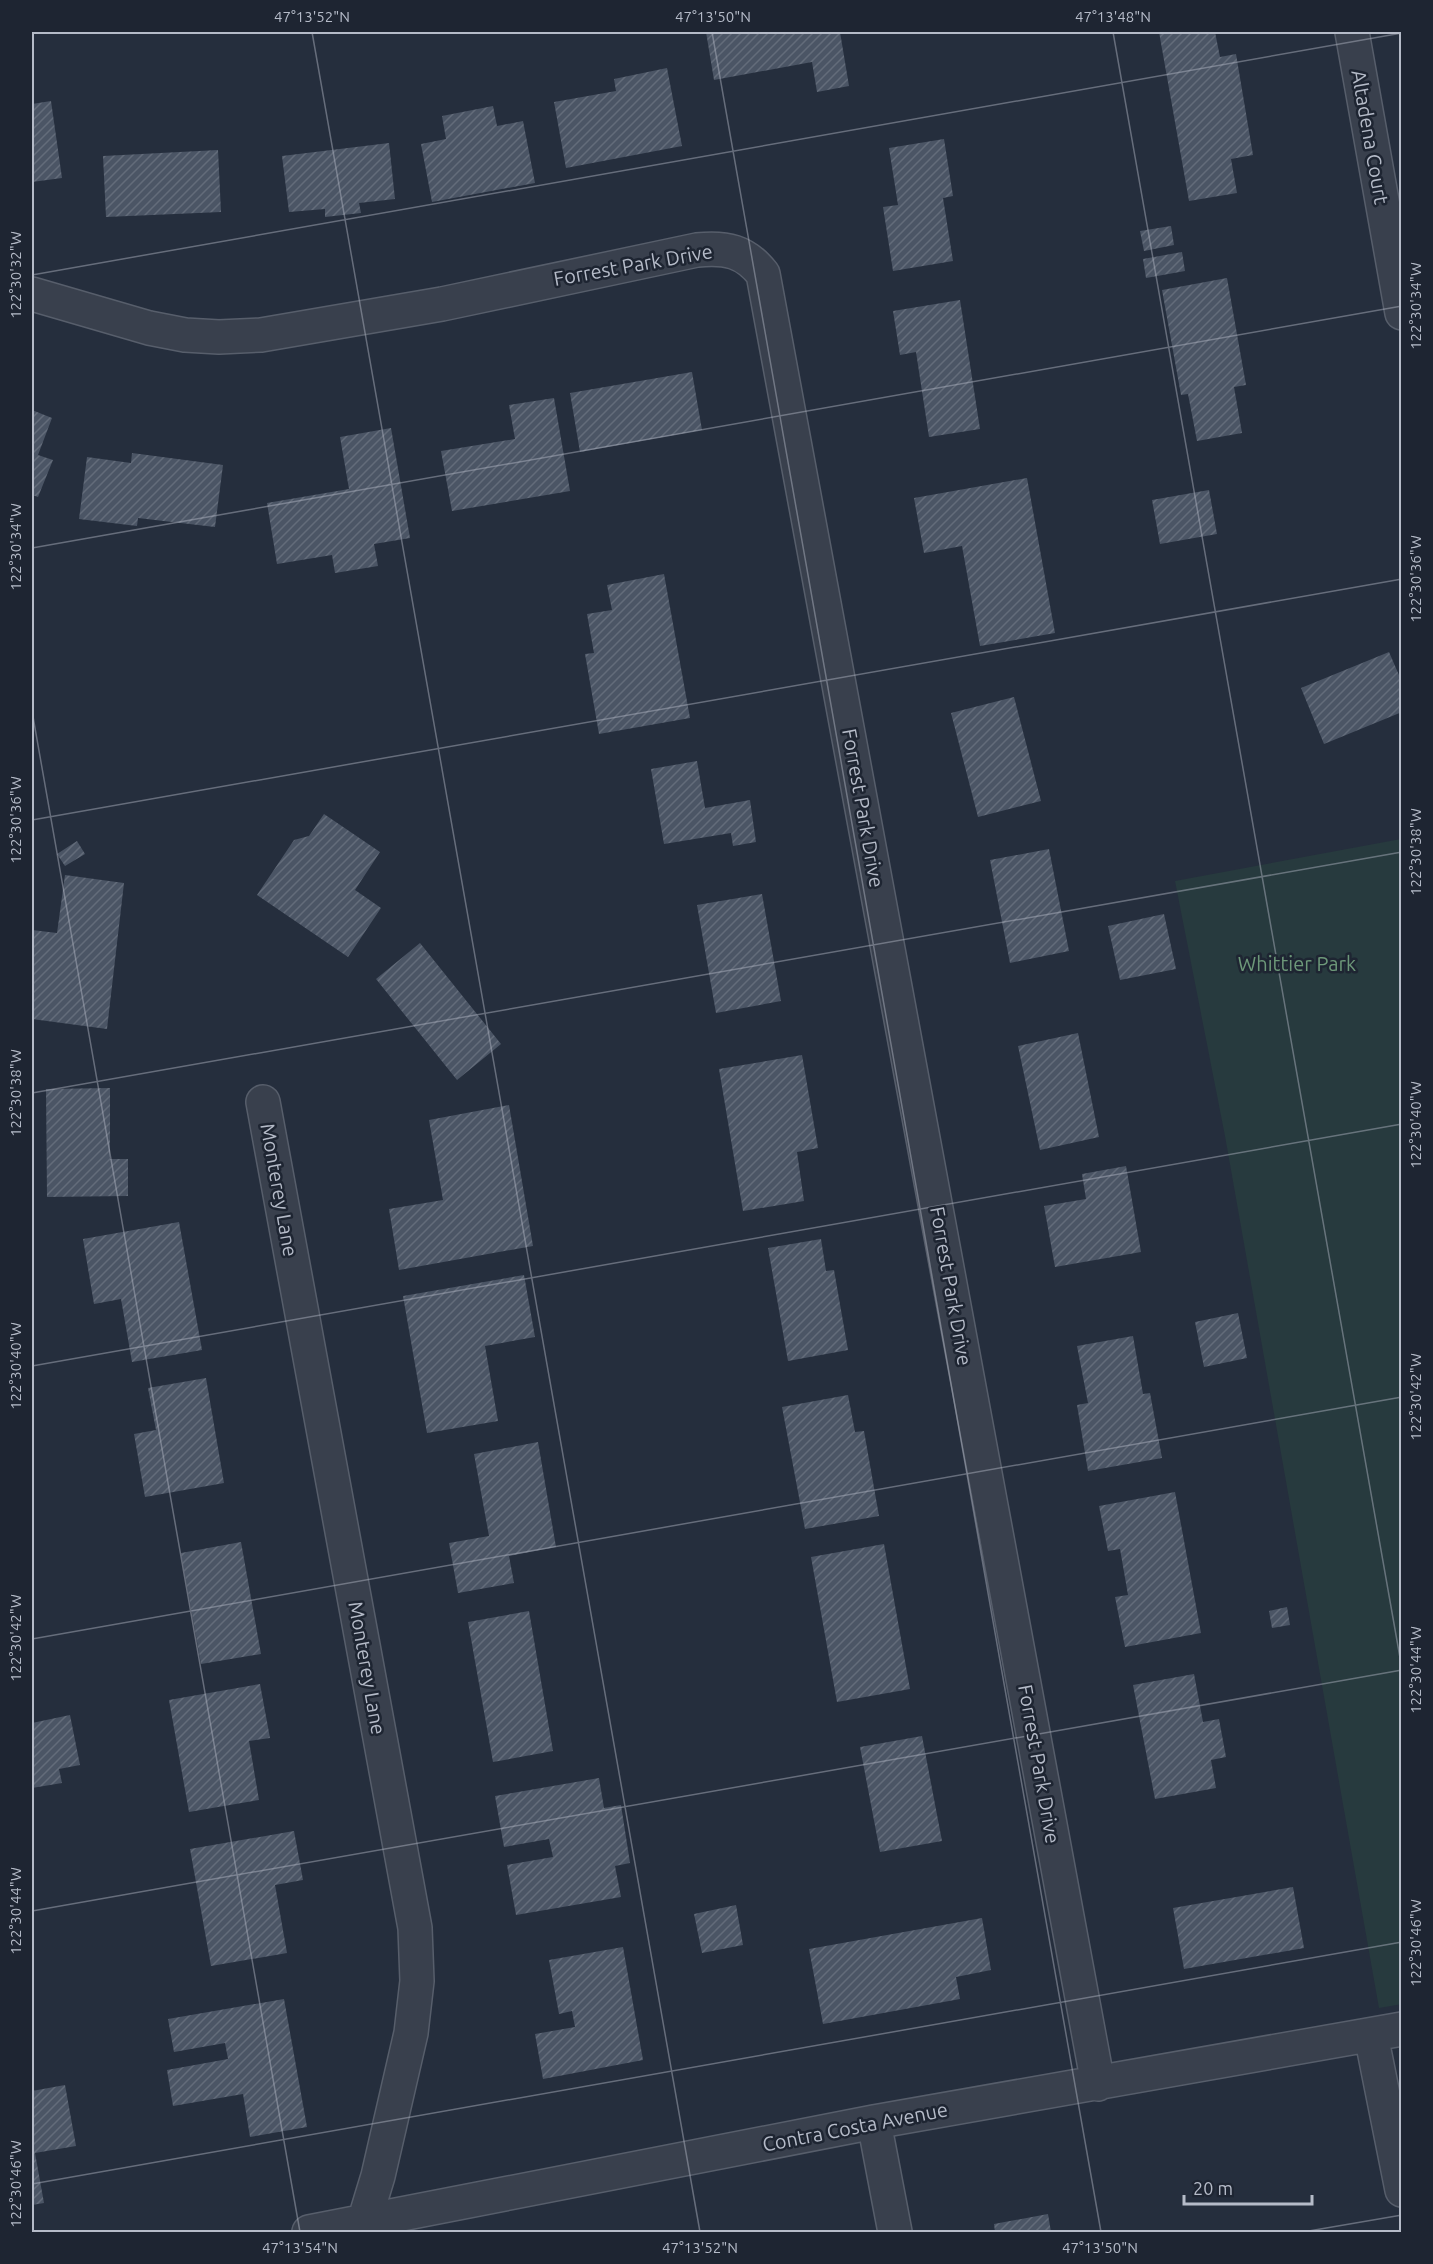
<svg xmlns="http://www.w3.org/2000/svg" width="1433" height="2264" viewBox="0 0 1433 2264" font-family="Ubuntu,sans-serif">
	<defs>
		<pattern id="building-hatch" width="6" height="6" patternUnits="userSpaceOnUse" patternTransform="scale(1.5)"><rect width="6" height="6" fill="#4b5565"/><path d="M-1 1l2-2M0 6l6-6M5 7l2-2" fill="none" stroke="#636c7a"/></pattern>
	</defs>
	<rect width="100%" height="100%" fill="#252e3d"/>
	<path fill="#273a3e" d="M1401 839 1402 2004 1379 2008 1225 1136 1175 881Z"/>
	<path fill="url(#building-hatch)" d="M706 32H840L849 86 817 92 812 62 714 80Z
		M1159 32H1215L1220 57 1236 54 1253 155 1231 159 1237 193 1189 201Z
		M667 68 682 146 566 168 554 102 616 91 614 79Z
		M51 101 62 178 32 182V104Z
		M493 106 497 126 523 121 535 183 432 202 421 144 446 139 442 116Z
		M944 139 953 196 943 198 953 261 893 271 883 207 898 205 889 148Z
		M389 143 395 199 359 203 361 213 325 217V209L289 212 282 156Z
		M218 150 221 212 106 217 103 156Z
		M1171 226 1174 245 1144 251 1140 231Z
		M1182 252 1185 271 1146 278 1143 259Z
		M1227 278 1246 385 1234 387 1242 433 1197 441 1188 394 1181 395 1162 290Z
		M960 300 980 429 929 437 916 352 900 355 893 311Z
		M692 372 702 430 580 452 570 393Z
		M554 398 570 491 452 511 441 451 515 439 509 405Z
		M32 410 52 418 38 455 53 460 38 497 32 495Z
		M391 428 410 538 374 544 378 566 335 573 332 555 277 564 267 503 349 489 340 437Z
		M132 453 223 465 215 527 138 518 137 526 79 519 87 457 131 463Z
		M1027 478 1055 633 980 646 962 546 924 553 914 498Z
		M1209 490 1217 534 1160 544 1152 500Z
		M664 574 690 718 599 734 585 654 594 653 587 614 612 610 607 585Z
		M1389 652 1402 682V712L1324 744 1301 688Z
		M1014 697 1041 801 978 817 951 713Z
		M697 761 705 808 750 800 756 842 733 846 731 833 664 844 651 769Z
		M324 814 380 852 355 890 381 908 348 957 257 895 294 840 309 836Z
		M77 841 85 854 65 866 57 854Z
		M1049 849 1069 951 1010 963 990 860Z
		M65 875 124 883 107 1029 32 1019V930L57 933Z
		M762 894 781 1001 716 1013 697 905Z
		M1164 914 1176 969 1120 980 1108 926Z
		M420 943 501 1044 457 1080 376 979Z
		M1078 1033 1099 1137 1040 1150 1018 1046Z
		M802 1055 818 1148 797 1152 804 1201 743 1211 719 1069Z
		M110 1088V1159H128V1196L47 1197 46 1089Z
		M509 1105 533 1246 399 1270 389 1209 443 1200 429 1120Z
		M1126 1166 1141 1252 1055 1267 1044 1206 1086 1199 1082 1174Z
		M179 1222 202 1350 132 1362 121 1299 94 1304 83 1239Z
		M821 1239 826 1271 834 1270 848 1350 788 1361 768 1248Z
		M524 1275 535 1337 485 1346 498 1421 427 1433 403 1296Z
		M1238 1313 1247 1358 1204 1367 1195 1322Z
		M1133 1336 1143 1394 1150 1393 1162 1458 1088 1471 1077 1405 1088 1403 1077 1346Z
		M206 1378 224 1483 145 1497 134 1434 156 1430 148 1388Z
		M848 1395 855 1432 864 1431 879 1516 805 1529 782 1407Z
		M538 1442 556 1547 509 1556 514 1583 458 1593 449 1543 489 1536 474 1454Z
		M1175 1492 1201 1633 1125 1647 1115 1597 1128 1595 1120 1549 1108 1551 1099 1506Z
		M241 1542 261 1654 201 1664 181 1553Z
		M884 1544 910 1689 837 1702 811 1557Z
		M1287 1607 1290 1625 1272 1628 1269 1611Z
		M529 1611 553 1751 493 1762 468 1622Z
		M1194 1674 1203 1722 1219 1719 1226 1757 1211 1760 1216 1788 1155 1799 1133 1685Z
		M260 1684 270 1738 249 1741 259 1800 189 1812 169 1700Z
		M70 1715 80 1765 59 1769 62 1783 32 1788V1723Z
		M922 1736 942 1841 880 1852 860 1747Z
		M599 1778 604 1808 621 1805 630 1863 615 1866 621 1897 516 1915 507 1865 553 1857 549 1839 504 1847 495 1796Z
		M294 1831 303 1880 275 1885 287 1953 211 1966 190 1849Z
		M1293 1887 1304 1948 1184 1969 1173 1908Z
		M736 1905 743 1945 702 1953 694 1914Z
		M982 1918 991 1970 956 1977 960 1999 823 2024 809 1949Z
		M623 1947 643 2060 543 2079 535 2034 575 2027 572 2011 559 2014 549 1960Z
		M284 1999 307 2127 250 2137 243 2094 173 2106 167 2070 228 2059 225 2043 174 2052 168 2019Z
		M65 2085 76 2146 35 2153 44 2203 32 2205V2091Z
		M1048 2214 1051 2232H995L994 2224Z"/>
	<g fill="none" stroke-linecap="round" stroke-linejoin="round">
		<g stroke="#575e6b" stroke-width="36">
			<path id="street" d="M1352 32 1402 313
				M32 294 149 328 185 335 219 337 261 335 442 304 697 250C726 247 745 251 763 274L1098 2084
				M263 1102 415 1928 417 1981 411 2033 378 2176 364 2222 366 2232
				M1371 2035 1402 2190
				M874 2122 895 2232
				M309 2232 874 2122 1402 2029"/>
		</g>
		<use href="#street" stroke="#39404d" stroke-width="33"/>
	</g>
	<path fill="none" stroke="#b5bbc8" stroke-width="1.5" stroke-opacity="0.45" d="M312 32 700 2232M712 32 1101 2232M1113 32 1402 1669M32 275 1402 33M32 548 1402 306M32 711 300 2232M32 820 1402 579M32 1093 1402 852M32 1366 1402 1124M32 1639 1402 1397M32 1911 1402 1670M32 2184 1402 1942M1303 2232 1402 2215"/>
	<g text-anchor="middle" stroke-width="5" stroke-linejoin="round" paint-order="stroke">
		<g font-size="20" fill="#b5bbc8" stroke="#1e2532">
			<text transform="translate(1370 137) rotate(80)" y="7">Altadena Court</text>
			<text transform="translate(633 265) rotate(-10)" y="7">Forrest Park Drive</text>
			<text transform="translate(863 808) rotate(80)" y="7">Forrest Park Drive</text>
			<text transform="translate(279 1190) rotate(80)" y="7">Monterey Lane</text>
			<text transform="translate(951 1286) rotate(80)" y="7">Forrest Park Drive</text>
			<text transform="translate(367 1668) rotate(80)" y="7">Monterey Lane</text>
			<text transform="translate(1039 1764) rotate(80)" y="7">Forrest Park Drive</text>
			<text transform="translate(855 2127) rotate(-11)" y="7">Contra Costa Avenue</text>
		</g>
		<g font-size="20" fill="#6d9879" stroke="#1e2532">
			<text x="1297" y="971">Whittier Park</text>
		</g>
	</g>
	<rect width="1433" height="2264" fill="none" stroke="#1e2532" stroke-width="66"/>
	<path d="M1184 2195v9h128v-9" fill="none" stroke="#b5bbc8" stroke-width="3"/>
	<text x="1193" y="2195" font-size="18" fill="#b5bbc8" stroke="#1e2532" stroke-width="4.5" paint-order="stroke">20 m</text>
	<rect x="33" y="33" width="1367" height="2198" fill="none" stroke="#b5bbc8" stroke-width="2"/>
	<g font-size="15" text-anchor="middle" fill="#b5bbc8">
		<text x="312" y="22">47°13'52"N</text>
		<text x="713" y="22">47°13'50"N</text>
		<text x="1113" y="22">47°13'48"N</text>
		<text transform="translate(16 275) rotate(-90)" y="5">122°30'32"W</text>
		<text transform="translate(1416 306) rotate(-90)" y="5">122°30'34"W</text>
		<text transform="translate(16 547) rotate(-90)" y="5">122°30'34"W</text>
		<text transform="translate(1416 579) rotate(-90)" y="5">122°30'36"W</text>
		<text transform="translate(16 820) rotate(-90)" y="5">122°30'36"W</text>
		<text transform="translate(1416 852) rotate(-90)" y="5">122°30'38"W</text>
		<text transform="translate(16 1093) rotate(-90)" y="5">122°30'38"W</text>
		<text transform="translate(1416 1125) rotate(-90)" y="5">122°30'40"W</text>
		<text transform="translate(16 1366) rotate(-90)" y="5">122°30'40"W</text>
		<text transform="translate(1416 1397) rotate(-90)" y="5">122°30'42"W</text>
		<text transform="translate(16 1638) rotate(-90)" y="5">122°30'42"W</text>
		<text transform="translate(1416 1670) rotate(-90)" y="5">122°30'44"W</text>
		<text transform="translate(16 1911) rotate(-90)" y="5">122°30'44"W</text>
		<text transform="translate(1416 1943) rotate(-90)" y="5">122°30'46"W</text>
		<text transform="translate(16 2184) rotate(-90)" y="5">122°30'46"W</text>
		<text x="300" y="2253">47°13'54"N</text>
		<text x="700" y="2253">47°13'52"N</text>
		<text x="1100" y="2253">47°13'50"N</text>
	</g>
</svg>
